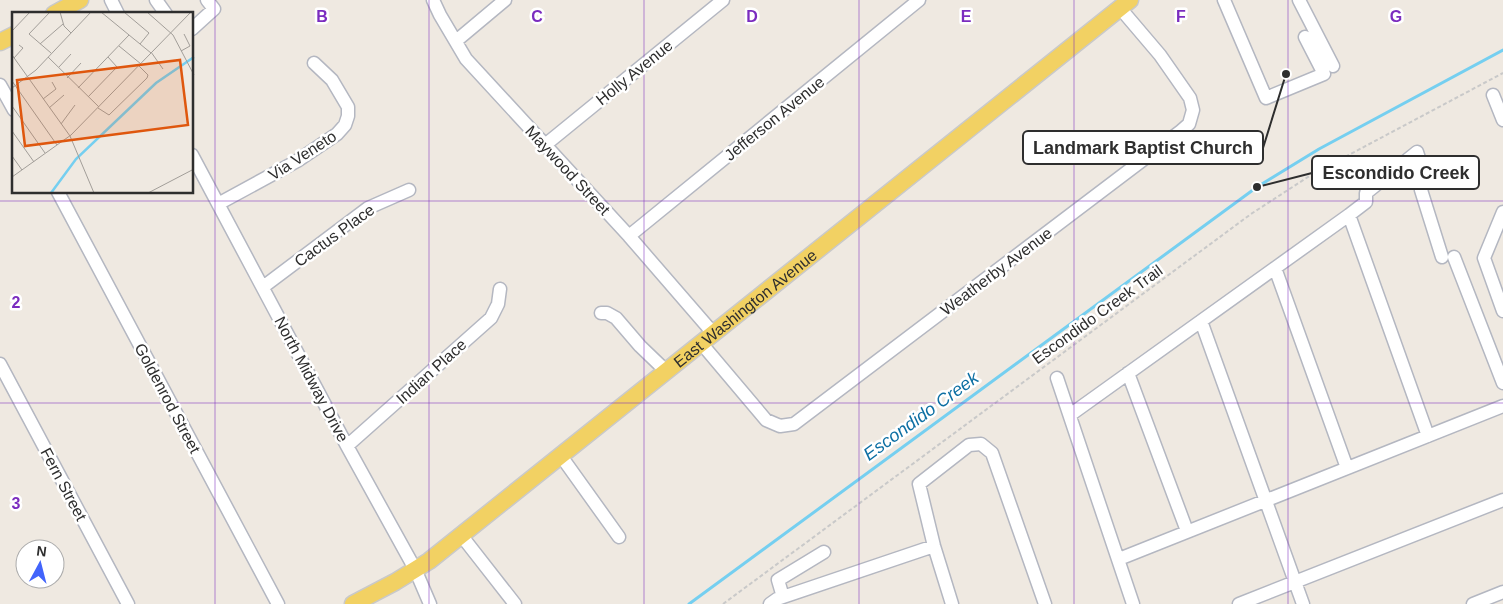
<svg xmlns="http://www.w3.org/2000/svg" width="1503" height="604" viewBox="0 0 1503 604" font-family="Arial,sans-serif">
	<rect width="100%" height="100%" fill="#efe9e1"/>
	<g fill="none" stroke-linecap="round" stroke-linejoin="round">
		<path stroke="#75cff0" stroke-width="3" d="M689 604 1257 187 1319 149 1503 50"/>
		<g stroke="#b4b7c1" stroke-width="15">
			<path id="minor" d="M111 0 118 14
				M156 0 166 14
				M433 0 440 15 466 59 629 236 713 333
				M1224 0 1266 98 1324 74 1305 37
				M1299 0 1333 66
				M192 29 214 9 207 0
				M456 41 505 0
				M0 85 14 110
				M1493 95 1503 120
				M545 145 723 0
				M192 155 347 446 415 569 430 604
				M58 192 278 604
				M218 204 297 161 337 134 345 125 348 116V107L332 80 314 63
				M1503 212 1484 258 1503 311
				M1349 215 1428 436
				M629 236 919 0
				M1454 257 1503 383
				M1275 268 1347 468
				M263 287 368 208 409 190
				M601 313H607L616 318 640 346 666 371
				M1201 321 1303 604
				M701 343 766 420 780 426 794 424 1181 131 1189 124 1193 110 1190 98 1160 55 1120 8
				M0 364 128 604
				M1128 373 1187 531
				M1057 378 1133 604
				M1070 415 1349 215 1366 202V193L1417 152 1426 180 1421 190 1442 257
				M347 446 491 318 498 304 500 289
				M561 456 619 537
				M461 535 515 604
				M1119 559 1503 406
				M783 597 778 580 824 552
				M770 604 777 599 934 546
				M952 604 934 546 919 484 969 445 981 444 992 453 1045 604
				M1239 604 1503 500
				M1473 604 1503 592"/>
		</g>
		<g stroke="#c9c9c9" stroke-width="19">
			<g id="major">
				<path d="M54 14 80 0"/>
				<path d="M0 42 14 35"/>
				<path id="s1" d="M353 604 395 582 429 561 1130 0"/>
			</g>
		</g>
		<path stroke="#c9c9c9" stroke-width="2" stroke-dasharray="4 2.5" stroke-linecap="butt" d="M723 604 1251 214 1311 175 1503 73"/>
		<use href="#minor" stroke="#fff" stroke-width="12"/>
		<use href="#major" stroke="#f2d163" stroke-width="16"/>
	</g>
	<path fill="none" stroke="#7b2cbf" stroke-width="1" stroke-opacity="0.55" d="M215 0V604M429 0V604M644 0V604M859 0V604M1074 0V604M1288 0V604M0 201H1503M0 403H1503"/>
	<g text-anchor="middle" stroke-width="5" stroke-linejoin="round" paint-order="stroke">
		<g font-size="16" fill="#2e2e2e" stroke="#fff">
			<text transform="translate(634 72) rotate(-39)" y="6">Holly Avenue</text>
			<text transform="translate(774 118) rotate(-39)" y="6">Jefferson Avenue</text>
			<text transform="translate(302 155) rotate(-33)" y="6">Via Veneto</text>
			<text transform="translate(568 170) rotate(47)" y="6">Maywood Street</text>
			<text transform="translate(334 235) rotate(-36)" y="6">Cactus Place</text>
			<text transform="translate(996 271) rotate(-37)" y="6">Weatherby Avenue</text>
			<text dy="6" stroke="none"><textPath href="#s1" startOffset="492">East Washington Avenue</textPath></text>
			<text transform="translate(1097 314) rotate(-36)" y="6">Escondido Creek Trail</text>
			<text transform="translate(431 371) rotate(-42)" y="6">Indian Place</text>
			<text transform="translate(312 379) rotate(62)" y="6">North Midway Drive</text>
			<text transform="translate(168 398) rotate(62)" y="6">Goldenrod Street</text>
			<text transform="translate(64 484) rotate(62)" y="6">Fern Street</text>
		</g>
		<g font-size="18" font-style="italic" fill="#0d6fa3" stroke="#fff">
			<text transform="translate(921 416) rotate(-36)" y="6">Escondido Creek</text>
		</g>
	</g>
	<g transform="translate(12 12)">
		<rect width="181" height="181" fill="#efe9e1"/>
		<path fill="none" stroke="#75cff0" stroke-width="2.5" d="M39 181 64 147 144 71 182 45"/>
		<path fill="none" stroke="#a29e99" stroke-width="1" d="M38 0 17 22 39 41M48 0 52 14 59 21M89 0 139 41M112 0 137 21 128 32M135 0 161 23 182 63M0 19 18 0M28 32 51 12M107 34 129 52M169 39 178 34 172 22M139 40 151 57M0 43 58 124 82 181M36 45 87 95M2 46 11 36 7 33M47 55 59 42M55 66 69 51M0 69 45 133M0 76 24 58 79 0M66 76 117 23M76 85 105 55 96 45M31 87 44 77 40 70M0 94 33 141M37 96 52 83M86 96 97 103 135 66 136 63 127 54M49 112 63 93M0 119 22 150M0 144 10 158M0 165 59 123 179 0M136 181 182 157"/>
		<path fill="#df570e" fill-opacity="0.15" stroke="#df570e" stroke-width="2.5" d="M168 48 176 113 13 134 5 68Z"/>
		<rect width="181" height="181" fill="none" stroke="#2e2e2e" stroke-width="2.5"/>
	</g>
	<g font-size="16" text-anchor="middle" font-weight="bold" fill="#7b2cbf" stroke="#fff" stroke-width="5" stroke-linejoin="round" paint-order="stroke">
		<text x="322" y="22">B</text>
		<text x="537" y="22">C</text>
		<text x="752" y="22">D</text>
		<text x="966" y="22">E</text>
		<text x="1181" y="22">F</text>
		<text x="1396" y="22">G</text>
		<text x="16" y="308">2</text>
		<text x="16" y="509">3</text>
	</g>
	<path fill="none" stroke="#2e2e2e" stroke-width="2" d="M1286 74L1263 148M1257 187L1312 173"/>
	<g fill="#2e2e2e" stroke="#fff" stroke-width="2">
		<circle cx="1286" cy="74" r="5"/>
		<circle cx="1257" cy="187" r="5"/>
	</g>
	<g fill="#fff" stroke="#2e2e2e" stroke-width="2">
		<rect x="1023" y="131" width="240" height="33" rx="5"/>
		<rect x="1312" y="156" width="167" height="33" rx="5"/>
	</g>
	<g font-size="18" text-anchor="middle" font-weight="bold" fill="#2e2e2e">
		<text x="1143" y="154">Landmark Baptist Church</text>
		<text x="1396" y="179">Escondido Creek</text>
	</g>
	<g transform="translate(40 564) rotate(7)"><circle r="24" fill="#ffffff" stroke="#ababab"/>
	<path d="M0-4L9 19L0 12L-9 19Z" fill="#4264fb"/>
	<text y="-8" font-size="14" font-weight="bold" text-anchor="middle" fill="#2e2e2e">N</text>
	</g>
</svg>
